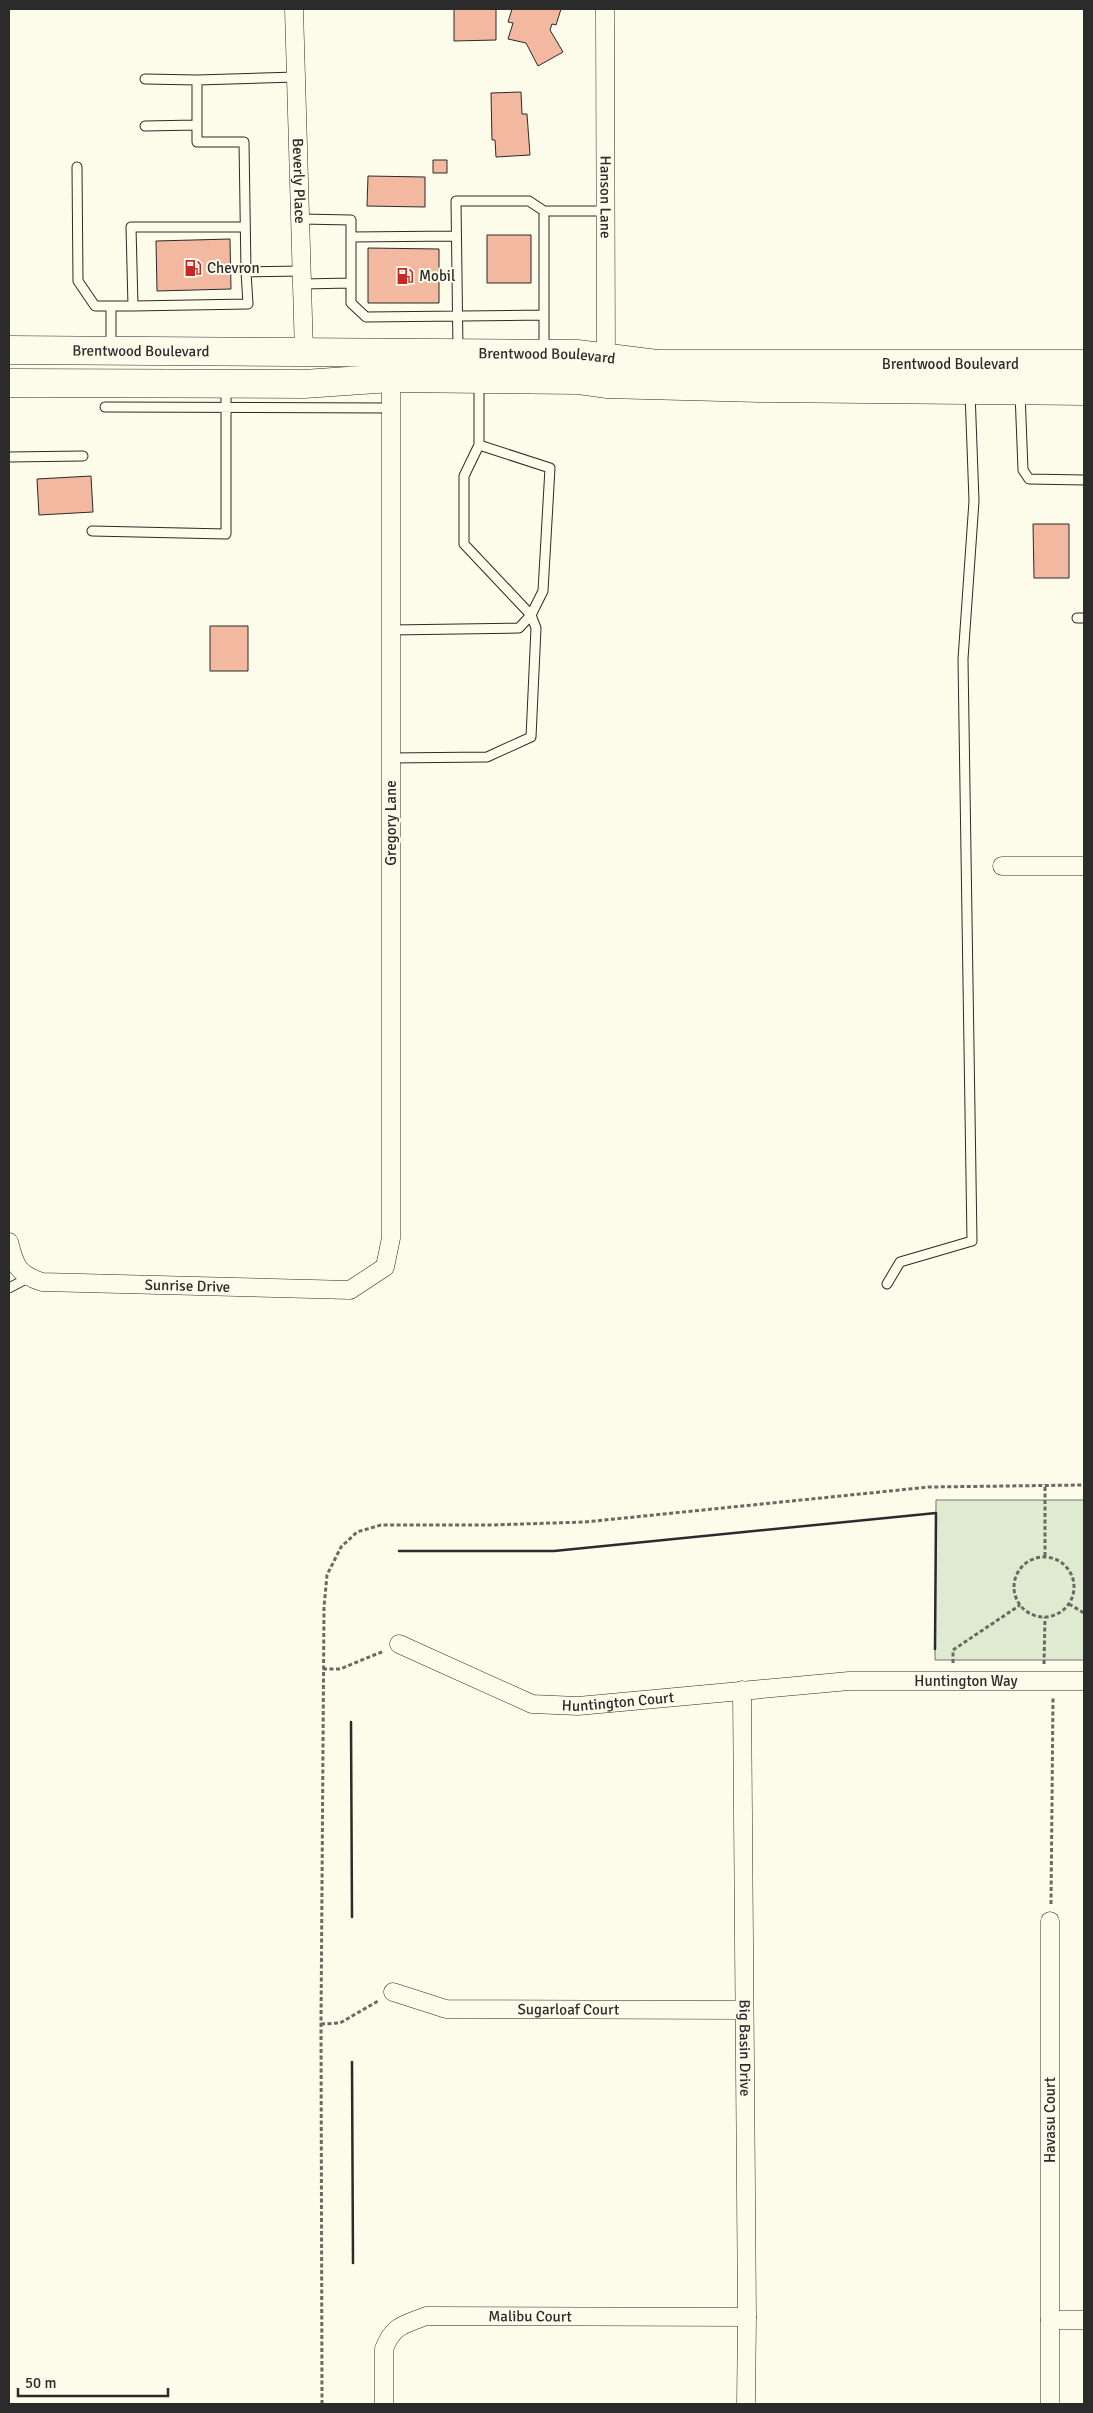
<svg xmlns="http://www.w3.org/2000/svg" width="1093" height="2413" viewBox="0 0 1093 2413" font-family="Signika,sans-serif">
	<rect width="100%" height="100%" fill="#fdfbea"/>
	<path fill="#deebd1" stroke="#74746e" d="M936 1500H1084V1660H935Z"/>
	<path fill="#f2b8a0" stroke="#2b2b2b" d="M454 9H496V40L454 41Z
		M512 9H561L556 25 552 24 550 30 563 52 538 66 526 43 508 39 513 23 508 22Z
		M521 92 522 114H527L530 155 496 157 495 140H492L491 93Z
		M433 160H447V173H433Z
		M368 176 425 177V207L367 206Z
		M487 235H531V283H487Z
		M230 239 231 289 157 291 156 241Z
		M368 248 439 249V303H368Z
		M91 476 93 512 39 515 37 479Z
		M1033 524H1069V578H1034Z
		M210 626H248V671H210Z"/>
	<g fill="none" stroke-linecap="round" stroke-linejoin="round">
		<g stroke="#2b2b2b" stroke-width="11">
			<path id="lane" d="M145 79 197 80
				M197 125V80L296 77
				M145 126 197 125V142H244L246 272 302 271
				M77 167 78 281 95 306H133
				M544 211H605
				M301 219 351 220V283L302 284
				M245 227H131L133 306 248 304 246 272
				M351 237 456 236
				M351 283V303L366 317 544 315V211L529 201H456L458 350
				M111 306V348
				M544 352V315
				M1020 393 1023 470 1029 479 1084 480
				M105 407 391 408
				M9 457 83 456
				M92 531 226 534V386
				M1077 618H1084
				M391 630 519 628 531 615 464 544V476L479 445V382
				M391 758 487 757 531 737 536 628 531 615 543 591 550 468 479 445
				M887 1284 900 1262 972 1241 963 659 974 501 970 392
				M9 1288 28 1278"/>
		</g>
		<g stroke="#2b2b2b" stroke-width="19">
			<g id="street">
				<path id="s1" d="M294 9 304 353"/>
				<path id="s2" d="M605 9 606 366"/>
				<path d="M1002 866H1084"/>
				<path id="s3" d="M9 1242C15 1265 17 1274 42 1282L350 1290 385 1267 391 1238V378"/>
				<path id="s4" d="M399 1644 532 1704 578 1706 849 1681H1084"/>
				<path id="s5" d="M742 1690 747 2317 746 2404"/>
				<path d="M1050 1921V2404"/>
				<path id="s6" d="M393 1992 446 2009 744 2010"/>
				<path d="M1050 2320H1084"/>
				<path id="s7" d="M384 2404V2349C393 2325 404 2325 426 2316L747 2317"/>
			</g>
		</g>
		<g stroke="#2b2b2b" stroke-width="29">
			<g id="primary">
				<path id="s8" d="M9 350 577 354 657 364H1084"/>
				<path d="M9 383 304 384 391 378 577 380 606 384 759 388 1084 391"/>
			</g>
		</g>
		<path stroke="#6a6964" stroke-width="3" stroke-dasharray="4 2.5" stroke-linecap="butt" d="M1045 1556V1484
			M1014 1587a30 30 0 1 1 60 0a30 30 0 1 1-60 0Z
			M1069 1604 1084 1613
			M953 1663V1650L1020 1605
			M1044 1664 1045 1617
			M323 1669H340L384 1651
			M1051 1904 1053 1698
			M321 2024 340 2023 378 2001
			M322 2404 321 2024 324 1607 327 1575 341 1547 357 1532 381 1525H491L585 1522 929 1487 1084 1485"/>
		<use href="#lane" stroke="#fdfbea" stroke-width="9"/>
		<use href="#street" stroke="#fdfbea" stroke-width="18"/>
		<use href="#primary" stroke="#fdfbea" stroke-width="28"/>
		<path stroke="#2b2b2b" stroke-width="2.5" d="M399 1551H554L936 1513 935 1649
			M351 1722 352 1917
			M352 2062 353 2263"/>
	</g>
	<defs>
		<g id="fuel-bare" transform="scale(1.35)"><path d="M-5.5-6h7V0h2V4h1.3V-2.5L3-4.5l.8-.8L6-3V5H2.5V1h-1V6h-7ZM-4.2-4.7v3.2H.2V-4.7Z" fill="#c62828" stroke="#fdfbea" stroke-width="2.5" paint-order="stroke"/></g>
	</defs>
	<g fill-rule="evenodd">
		<use href="#fuel-bare" x="193" y="268"/>
		<use href="#fuel-bare" x="405" y="276"/>
	</g>
	<g text-anchor="middle" stroke-width="4" stroke-linejoin="round" paint-order="stroke">
		<g font-size="15" fill="#2b2b2b" stroke="#fdfbea">
			<text dy="5" stroke="none"><textPath href="#s1" startOffset="172">Beverly Place</textPath></text>
			<text dy="5" stroke="none"><textPath href="#s2" startOffset="188">Hanson Lane</textPath></text>
			<text dy="5" stroke="none"><textPath href="#s8" startOffset="132">Brentwood Boulevard</textPath></text>
			<text dy="5" stroke="none"><textPath href="#s8" startOffset="538">Brentwood Boulevard</textPath></text>
			<text dy="5" stroke="none"><textPath href="#s8" startOffset="942">Brentwood Boulevard</textPath></text>
			<text transform="translate(391 823) rotate(-90)" y="5">Gregory Lane</text>
			<text dy="5" stroke="none"><textPath href="#s3" startOffset="201">Sunrise Drive</textPath></text>
			<text dy="5" stroke="none"><textPath href="#s4" startOffset="581">Huntington Way</textPath></text>
			<text dy="5" stroke="none"><textPath href="#s4" startOffset="232">Huntington Court</textPath></text>
			<text dy="5" stroke="none"><textPath href="#s6" startOffset="178">Sugarloaf Court</textPath></text>
			<text dy="5" stroke="none"><textPath href="#s5" startOffset="358">Big Basin Drive</textPath></text>
			<text transform="translate(1050 2120) rotate(-90)" y="5">Havasu Court</text>
			<text dy="5" stroke="none"><textPath href="#s7" startOffset="215">Malibu Court</textPath></text>
		</g>
		<g font-size="15" fill="#2b2b2b" stroke="#fdfbea" text-anchor="start">
			<text x="207" y="273">Chevron</text>
			<text x="419" y="281">Mobil</text>
		</g>
	</g>
	<rect width="1093" height="2413" fill="none" stroke="#2b2b2b" stroke-width="20"/>
	<path d="M18 2388v8h150v-8" fill="none" stroke="#2b2b2b" stroke-width="2.5"/>
	<text x="25" y="2388" font-size="15" fill="#2b2b2b" stroke="#fdfbea" stroke-width="4" paint-order="stroke">50 m</text>
</svg>
